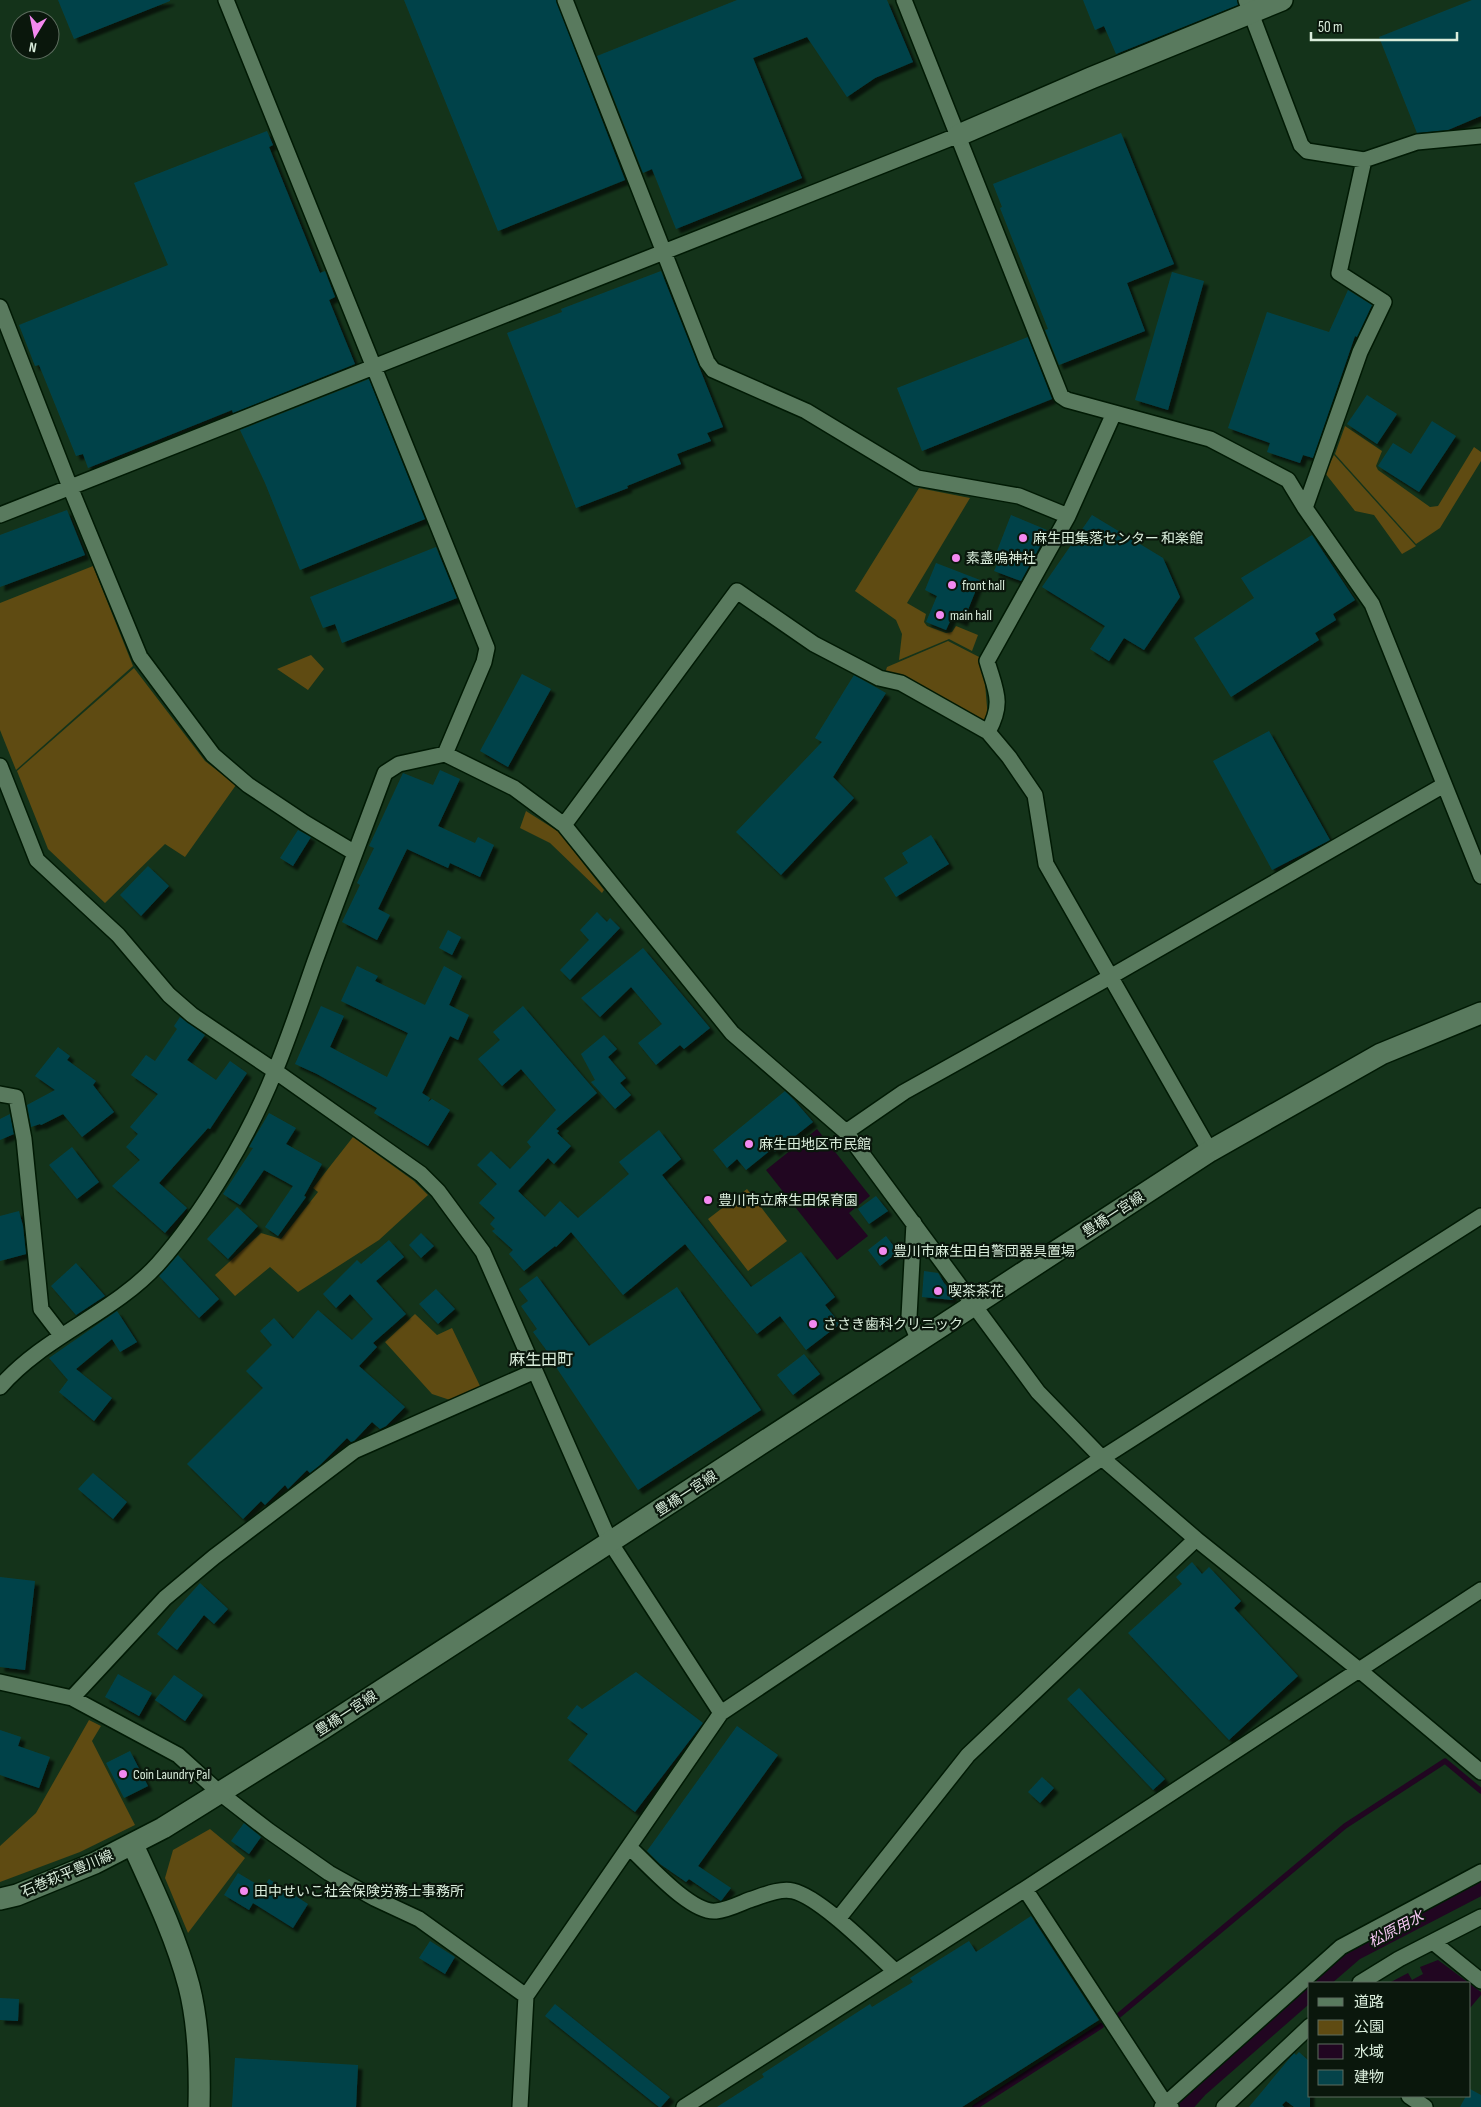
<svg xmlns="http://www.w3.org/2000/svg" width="1481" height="2107" viewBox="0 0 1481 2107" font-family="'Sofia Sans Condensed','Noto Sans JP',sans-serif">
	<defs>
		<filter id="shadow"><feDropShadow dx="4.5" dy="4.5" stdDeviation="1" flood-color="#0009"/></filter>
	</defs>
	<rect width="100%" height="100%" fill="#14331a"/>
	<path fill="#5f4b12" d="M1345 426 1382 451 1376 466 1378 470 1430 507 1438 506 1474 447 1481 452V461L1440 528 1416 544 1335 454Z
		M1334 455 1416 546 1402 554 1374 515 1355 511 1325 473Z
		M919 488 970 498 907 603 926 614 924 622 927 626 946 633 952 632 956 626 978 635 972 651 949 639 899 660 902 634 896 620 855 591Z
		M93 566 133 666 16 770 0 730V603Z
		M948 641 983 659 988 719 985 724 885 673 887 667Z
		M311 655 324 669 308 690 277 669Z
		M134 668 205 761 236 785 185 857 165 844 105 903 48 849 17 771Z
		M526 811 559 832 604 890 602 893 550 843 520 828Z
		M353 1137 414 1181 428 1195 379 1240 298 1292 270 1267 235 1296 215 1275 261 1233 281 1239 318 1192 313 1188Z
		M747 1189 787 1241 748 1271 708 1219Z
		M415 1314 437 1335 452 1328 481 1388 453 1401 432 1394 385 1342Z
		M89 1720 101 1726 92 1741 135 1825 80 1852 0 1882V1846L36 1813Z
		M210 1829 245 1858 188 1933 165 1878 173 1850Z"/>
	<path fill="#210621" d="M817 1129 870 1196 849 1213 868 1236 837 1260 766 1170Z
		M1438 1960 1469 1983H1389L1408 1973 1412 1980 1423 1974 1420 1967Z
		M1470 1984 1481 1992V1995L1470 2008Z"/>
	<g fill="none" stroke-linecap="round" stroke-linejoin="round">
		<path stroke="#210621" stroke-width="5.5" d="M1118 2016 1345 1826 1445 1761 1481 1791
			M975 2107 1101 2026"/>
		<path stroke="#210621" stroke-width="20" d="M1317 1983 1354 1951 1481 1885
			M1181 2107 1198 2088 1310 1990"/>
	</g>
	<path fill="#05434a" filter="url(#shadow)" d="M58 0H170V1L74 39Z
		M404 0H556L625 180 498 231Z
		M737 0H887L913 62 875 78 847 97 807 37 753 58 802 178 676 229 652 169 643 173 597 56Z
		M1083 0H1237L1238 5 1116 54 1104 26 1095 30Z
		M1472 0H1481V116L1448 130 1417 133 1379 37Z
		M267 131 273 145 269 147 320 273 325 271 335 297 329 300 355 364 233 413 232 410 88 468 83 454 76 456 39 365 35 366 19 325 168 265 134 183Z
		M1121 133 1174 264 1127 283 1145 331 1059 365 1045 330 1048 329 1000 208 1002 207 993 184Z
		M661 271 723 427 707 433 711 441 677 454 681 464 627 486 628 488 576 508 507 333 562 312 561 309Z
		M1172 272 1204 281 1168 410 1135 400Z
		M1348 290 1372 305 1357 337 1355 336 1313 458 1303 455 1300 463 1267 452 1270 443 1228 428 1267 312 1329 332Z
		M1028 337 1052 399 922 451 897 388Z
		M369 379 425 519 300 570 265 483 240 430Z
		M1367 395 1397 414 1377 444 1347 424Z
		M1432 421 1456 436 1419 492 1378 466 1393 443 1411 454Z
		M67 510 85 555 0 587V535Z
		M1011 515 1047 530 1039 548 1021 581 994 571 1002 553 997 551Z
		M1092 515 1163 558 1180 597 1144 650 1124 638 1109 661 1090 649 1105 626 1042 587Z
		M1312 535 1355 600 1333 614 1336 620 1315 633 1319 640 1231 697 1194 638 1254 598 1241 578Z
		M436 547 457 598 342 643 335 624 323 628 310 597Z
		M936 563 980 580 963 622 952 617 946 630 926 622 937 596 925 590Z
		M522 674 551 689 508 767 480 751Z
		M854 675 886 693 833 777 854 798 781 875 736 832 822 742 815 738Z
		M1269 731 1330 840 1272 870 1213 761Z
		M440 770 460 779 438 826 475 843 478 837 494 845 480 877 450 863 448 868 407 849 378 909 390 915 377 940 342 922 360 885 357 883 374 848 369 846 403 773 433 785Z
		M298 830 311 837 293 866 280 858Z
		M931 835 949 864 896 897 884 878 908 863 902 853Z
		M148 866 169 886 141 916 120 895Z
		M597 912 607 922 610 918 620 928 570 980 560 970 589 940 580 930Z
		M448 930 461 937 452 955 439 948Z
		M643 948 710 1028 684 1049 680 1045 656 1065 638 1043 662 1024 631 987 600 1017 581 998Z
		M357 966 378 976 375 981 425 1005 444 966 462 976 449 1005 469 1015 458 1040 450 1036 422 1093 430 1098 428 1102 432 1099 450 1110 428 1146 374 1113 377 1108 317 1074 295 1064 321 1006 344 1016 330 1047 387 1077 408 1033 341 1001Z
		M523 1006 597 1093 556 1129 559 1131 557 1133 571 1146 554 1164 548 1158 518 1191 545 1217 560 1201 578 1218 629 1174 619 1162 659 1130 681 1159 662 1175 751 1287 801 1252 835 1297 825 1305 840 1324 806 1350 780 1316 757 1334 685 1244 623 1295 571 1232 556 1247 555 1246 524 1271 509 1254 513 1250 492 1231 495 1229 490 1224 495 1218 479 1203 497 1184 477 1165 491 1151 510 1169 531 1147 527 1142 556 1110 521 1069 502 1086 478 1059 500 1040 493 1032Z
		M180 1017 205 1035 187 1060 216 1080 230 1061 247 1073 210 1129 208 1128 159 1183 187 1208 165 1233 112 1186 140 1160 126 1147 138 1134 130 1127 158 1094 131 1075 146 1055 155 1061 177 1029 174 1026Z
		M604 1035 617 1049 608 1057 626 1078 620 1083 631 1095 615 1109 591 1082 595 1080 581 1054Z
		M58 1047 70 1056 67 1060 96 1081 93 1085 114 1112 82 1137 63 1114 41 1125 40 1124 31 1127 27 1105 55 1090 35 1076Z
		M785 1091 794 1100 813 1122 775 1152 772 1149 746 1170 737 1159 727 1168 713 1150Z
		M269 1113 296 1128 286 1144 322 1164 304 1196 306 1197 278 1236 265 1227 293 1186 264 1170 240 1205 223 1194 253 1148 249 1147Z
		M10 1114 14 1134 0 1140V1119Z
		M72 1147 99 1182 77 1199 49 1165Z
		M876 1196 888 1211 869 1224 858 1209Z
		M237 1207 258 1226 228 1259 207 1239Z
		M19 1211 23 1226 26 1254 0 1261V1216Z
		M421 1233 434 1246 421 1258 409 1245Z
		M886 1236 898 1252 880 1266 868 1250Z
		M389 1240 404 1257 376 1281 406 1314 373 1343 377 1347 359 1366 405 1407 386 1426 380 1429 372 1422 354 1441 351 1442 347 1438 320 1465 310 1473 307 1470 288 1489 285 1485 265 1505 261 1501 243 1519 187 1464 263 1388 246 1371 272 1345 260 1331 274 1318 293 1339 318 1310 352 1340 373 1319 350 1294 336 1308 323 1294 357 1260 361 1264Z
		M178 1255 219 1299 199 1318 159 1276Z
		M76 1263 105 1296 76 1315 51 1286Z
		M924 1271 938 1273 944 1283 953 1293V1300L922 1297Z
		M537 1276 589 1346 677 1287 761 1410 638 1490 556 1367 558 1366 533 1332 537 1329 521 1306 528 1301 519 1289Z
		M436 1289 455 1309 438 1324 419 1304Z
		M117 1311 137 1342 120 1352 112 1339 76 1369 112 1398 94 1421 59 1392 68 1380 49 1358Z
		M804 1354 820 1374 793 1395 777 1375Z
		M93 1473 127 1502 113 1519 78 1489Z
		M1192 1562 1202 1574 1209 1567 1241 1601 1234 1608 1298 1676 1229 1740 1128 1633 1182 1584 1176 1577Z
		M0 1577 35 1581 25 1670 0 1667Z
		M200 1583 228 1609 214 1624 204 1615 177 1650 157 1634 175 1611Z
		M636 1672 703 1723 635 1812 568 1760 588 1734 567 1718 577 1705 582 1709Z
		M118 1674 152 1693 139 1716 105 1697Z
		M174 1675 203 1695 185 1721 155 1700Z
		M1079 1688 1165 1779 1153 1790 1067 1699Z
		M737 1726 778 1755 698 1866 731 1888 721 1901 689 1879 686 1882 660 1864 647 1851Z
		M0 1730 21 1737 18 1746 50 1757 39 1788 0 1775Z
		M130 1751 148 1786 124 1798 106 1763Z
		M1042 1777 1054 1788 1040 1803 1028 1792Z
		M244 1823 261 1837 249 1854 231 1841Z
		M238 1873 263 1888 269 1879 308 1904 293 1928 253 1903 249 1910 224 1895Z
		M1031 1916 1099 2020 962 2107H717L764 2077 762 2074 870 2004 872 2007 913 1982 910 1978 969 1941 976 1952Z
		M430 1941 455 1957 445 1974 419 1958Z
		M0 1998 19 1999 18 2021 0 2020Z
		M555 2004 670 2097 661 2107H659L545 2016Z
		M1299 2052 1310 2062V2107H1294L1286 2101 1282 2105 1284 2107H1249L1294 2053 1296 2055Z
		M235 2058 358 2065 356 2107H232Z
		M1470 2089 1481 2095V2107H1460L1466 2096H1470Z"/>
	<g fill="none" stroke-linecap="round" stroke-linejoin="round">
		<g stroke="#001a04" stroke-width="18">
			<path id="street" d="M226 0 487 648 484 662 445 754
				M565 0 707 362 713 370 806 411 917 478 1019 496 1068 516
				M904 0 1061 396 1067 400 1210 439 1288 480 1305 508 1372 604 1481 876
				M1246 0 1301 145 1307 151 1364 160 1417 142 1481 136
				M0 307 70 487 140 657 213 755 248 785 305 823 355 853
				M1305 508 1360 352 1384 302 1339 273 1364 160
				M0 515 959 135
				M988 732C1004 702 996 692 987 661L1068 516 1114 413
				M0 766 37 860 118 935 169 995 192 1015 275 1071 421 1174 438 1191 483 1252 610 1542 721 1713
				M564 825 737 591 814 644 879 678 901 683 988 732 1009 757 1035 795 1046 864 1210 1151
				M0 1094 16 1097 24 1139 41 1309 61 1335
				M846 1132 904 1092 1110 977 1444 785
				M914 1223 909 1317 919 1341
				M0 1387C44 1336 114 1313 158 1264 204 1212 249 1136 275 1071 290 1035 302 998 315 961 338 898 362 835 385 773L399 764 445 754 514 788 564 825 732 1033 846 1132 1038 1392 1102 1458 1196 1539 1358 1669 1481 1772
				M0 1682 72 1698 178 1755 220 1793 269 1831 329 1873 374 1898 419 1919 526 1996
				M72 1698 165 1598 214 1557 354 1451 535 1371
				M629 1847C648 1864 691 1914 716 1911 727 1910 739 1904 749 1900 762 1896 779 1888 793 1891 820 1897 873 1951 895 1971
				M1025 1889 1165 2103 1171 2107
				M838 1919 968 1755 1196 1539
				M1433 1942 1481 1981
				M1360 1983 1399 1959 1481 1917
				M1409 2096 1425 2107
				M520 2107 526 1996 721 1713 1102 1458 1481 1216
				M684 2107 1025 1889 1481 1590
				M1162 2107 1341 1947 1481 1872
				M1224 2107 1310 2026"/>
		</g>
		<g stroke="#001a04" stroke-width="24">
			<path id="secondary" d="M959 135 1091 78 1282 0
				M133 1845C154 1891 176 1937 189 1986 199 2025 200 2067 199 2107
				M0 1899 17 1895 95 1863 163 1828 322 1729 610 1542 1210 1151 1381 1054 1481 1013"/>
		</g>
		<use href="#street" stroke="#597a5e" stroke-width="15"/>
		<use href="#secondary" stroke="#597a5e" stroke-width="21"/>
	</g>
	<g fill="#f489f0" stroke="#0a170c" stroke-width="2">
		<circle cx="1023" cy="538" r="5"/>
		<circle cx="956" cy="558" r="5"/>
		<circle cx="952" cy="585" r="5"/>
		<circle cx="940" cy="615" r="5"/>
		<circle cx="749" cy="1144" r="5"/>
		<circle cx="708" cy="1200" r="5"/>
		<circle cx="883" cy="1251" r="5"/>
		<circle cx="938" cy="1291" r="5"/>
		<circle cx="813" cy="1324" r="5"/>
		<circle cx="123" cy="1774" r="5"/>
		<circle cx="244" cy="1891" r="5"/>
	</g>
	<g text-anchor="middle" stroke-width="4.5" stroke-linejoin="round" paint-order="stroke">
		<g font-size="14" fill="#daeddc" stroke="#0a170c" text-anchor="start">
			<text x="1033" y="543">麻生田集落センター 和楽館</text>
			<text x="966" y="563">素盞嗚神社</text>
			<text x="962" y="590">front hall</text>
			<text x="950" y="620">main hall</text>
			<text x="759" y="1149">麻生田地区市民館</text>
			<text x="718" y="1205">豊川市立麻生田保育園</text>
			<text x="893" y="1256">豊川市麻生田自警団器具置場</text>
			<text x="948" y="1296">喫茶茶花</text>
			<text x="823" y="1329">ささき歯科クリニック</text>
			<text x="133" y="1779">Coin Laundry Pal</text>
			<text x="254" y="1896">田中せいこ社会保険労務士事務所</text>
		</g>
		<g font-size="14" fill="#daeddc" stroke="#0a170c">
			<text transform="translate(1113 1214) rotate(-33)" y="5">豊橋一宮線</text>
			<text transform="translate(686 1493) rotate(-33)" y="5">豊橋一宮線</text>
			<text transform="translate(346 1713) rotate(-33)" y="5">豊橋一宮線</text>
			<text transform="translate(67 1873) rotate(-23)" y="5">石巻萩平豊川線</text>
		</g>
		<g font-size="15" font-style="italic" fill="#f6c8f3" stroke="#0a170c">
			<text transform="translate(1396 1929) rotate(-28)" y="5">松原用水</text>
		</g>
		<g font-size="16" fill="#daeddc" stroke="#0a170c">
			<text x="541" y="1365">麻生田町</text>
		</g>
	</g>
	<rect x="1308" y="1982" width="162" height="115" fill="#0a170c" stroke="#5d6d5f"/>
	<rect x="1318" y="1998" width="25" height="8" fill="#597a5e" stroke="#5d6d5f"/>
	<text x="1354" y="2007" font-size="15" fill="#daeddc">道路</text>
	<rect x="1318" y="2020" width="25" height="15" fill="#5f4b12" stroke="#5d6d5f"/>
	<text x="1354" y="2032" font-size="15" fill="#daeddc">公園</text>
	<rect x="1318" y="2044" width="25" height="15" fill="#210621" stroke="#5d6d5f"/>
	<text x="1354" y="2057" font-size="15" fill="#daeddc">水域</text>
	<rect x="1318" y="2070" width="25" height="15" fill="#05434a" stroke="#5d6d5f"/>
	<text x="1354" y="2082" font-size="15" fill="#daeddc">建物</text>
	<g transform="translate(35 35) rotate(190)"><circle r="24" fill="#0a170c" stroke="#5d6d5f"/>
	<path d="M0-4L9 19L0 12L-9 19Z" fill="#f489f0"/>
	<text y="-8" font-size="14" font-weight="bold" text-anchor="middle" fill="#daeddc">N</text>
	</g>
	<path d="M1311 32v8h146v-8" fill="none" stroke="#daeddc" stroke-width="2.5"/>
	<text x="1318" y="32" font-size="15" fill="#daeddc" stroke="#0a170c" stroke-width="4" paint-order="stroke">50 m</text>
</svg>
